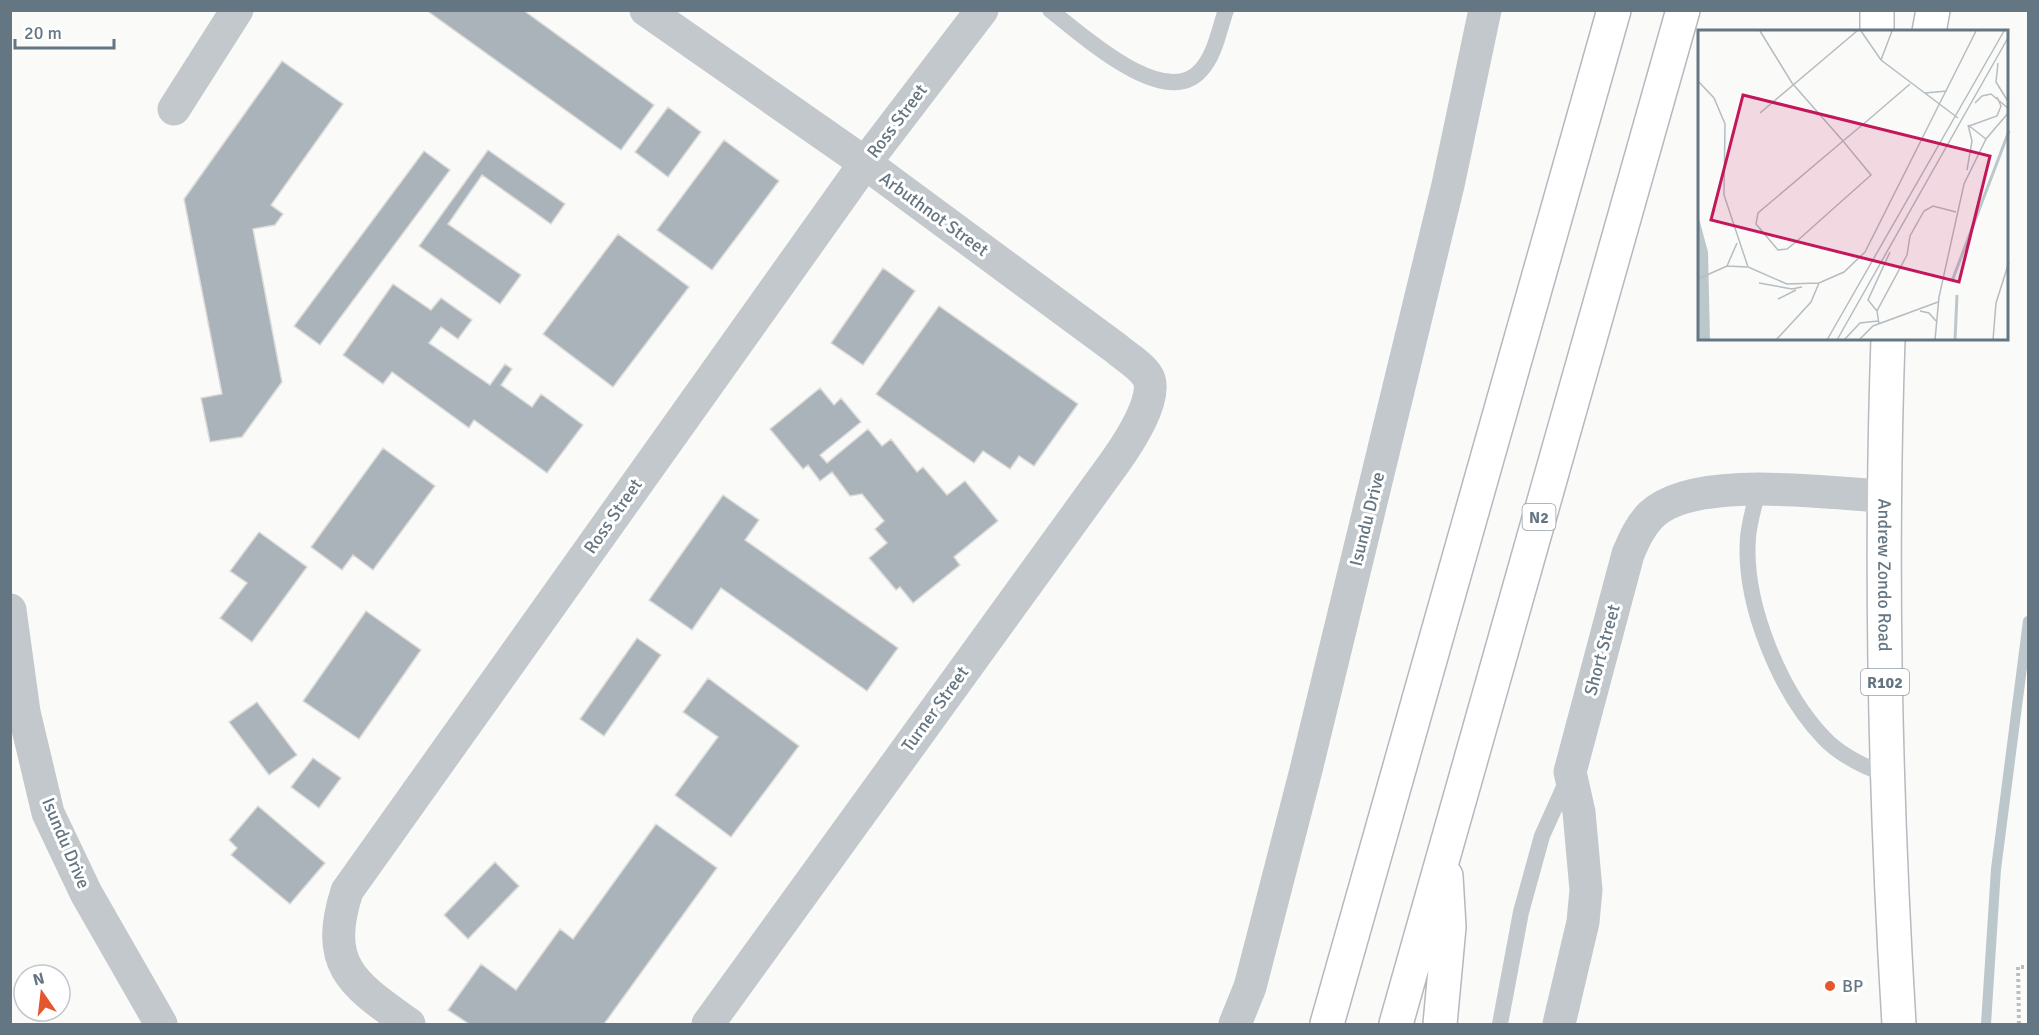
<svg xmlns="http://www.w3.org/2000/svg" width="2039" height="1035" viewBox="0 0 2039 1035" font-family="Signika,sans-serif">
	<rect width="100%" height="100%" fill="#fafaf8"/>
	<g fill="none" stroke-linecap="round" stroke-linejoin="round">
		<path stroke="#bbc7cb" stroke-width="10" d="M1986 1024 1996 869 2028 621"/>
	</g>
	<path fill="#aab3b9" stroke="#dcdcda" stroke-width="1.5" d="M426 10H523L654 105 621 150Z
		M282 61 343 104 271 205 283 214 275 225 253 229 282 382 242 437 210 442 201 398 222 394 184 199Z
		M668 107 701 132 668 177 635 152Z
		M724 140 779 181 712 270 657 230Z
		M488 150 565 204 551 224 482 175 448 224 521 275 500 304 419 246Z
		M424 151 450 170 320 345 294 326Z
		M618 234 689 287 613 387 543 334Z
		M883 268 915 291 863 365 831 343Z
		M393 284 431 310 441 298 472 320 458 339 441 327 429 343 490 385 505 364 512 369 501 385 532 407 541 394 583 425 547 473 474 420 469 428 392 372 383 384 343 355Z
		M939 306 1078 404 1034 466 1019 456 1010 469 983 451 974 463 876 394Z
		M820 388 834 405 841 398 861 422 820 455 827 463 868 429 882 446 891 439 917 472 923 467 947 495 965 481 998 521 954 557 960 565 913 603 900 587 896 590 869 558 887 543 875 529 884 521 862 494 850 496 832 472 820 481 808 465 803 469 770 429Z
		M383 448 435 486 373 570 353 555 342 570 311 547Z
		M723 495 759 520 745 540 898 648 867 691 721 588 692 630 649 600Z
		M259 532 307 567 252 642 220 618 247 583 230 571Z
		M366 611 421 650 359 739 303 701Z
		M637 638 661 655 604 736 580 719Z
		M708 678 799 746 731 837 675 795 718 737 683 712Z
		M257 702 297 755 269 775 229 722Z
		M313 758 341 778 319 808 291 787Z
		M258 806 325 863 290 904 231 855 237 848 229 840Z
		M656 824 717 868 604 1024H469L448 1010 481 964 516 990 560 929 573 939Z
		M495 862 519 886 468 939 444 915Z"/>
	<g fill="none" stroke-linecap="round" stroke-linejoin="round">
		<g stroke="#b5babe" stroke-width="36">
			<g id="primary">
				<path d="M1877 32V10"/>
				<path d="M1929 32 1933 10"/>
				<path id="s1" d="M1888 339C1880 568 1885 796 1899 1024"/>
			</g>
		</g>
		<g stroke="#b4b9bd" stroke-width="36">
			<path id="highway" d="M1327 1024 1614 10
				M1396 1024 1683 10
				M1440 1024 1449 927 1446 876"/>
		</g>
		<path stroke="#bbbfc2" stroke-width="4" stroke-dasharray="3 3" stroke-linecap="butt" d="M2019 1024 2018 967H2028"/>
		<path stroke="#c3c8cc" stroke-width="16" d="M1050 10C1080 33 1165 112 1201 70 1215 55 1219 30 1226 10
			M1758 489C1755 505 1749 522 1748 538 1743 603 1780 692 1824 738 1841 756 1865 767 1887 775
			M1500 1024 1521 912 1542 836 1568 778"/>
		<path stroke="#c3c8cc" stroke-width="33" d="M646 10 865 163 1117 349C1126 357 1142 366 1148 377 1159 398 1127 445 1115 462L708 1024
			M174 109 237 10
			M10 610 24 712 48 813 86 893 161 1024
			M409 1024C353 984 323 966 347 891L865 163 982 10
			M1235 1024 1250 987 1306 770 1448 185 1485 10
			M1559 1024 1583 922 1586 890 1579 812 1570 772 1628 554C1634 540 1640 526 1651 515 1693 474 1826 493 1882 496"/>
		<use href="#primary" stroke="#fff" stroke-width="33"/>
		<use href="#highway" stroke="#fff" stroke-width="33"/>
	</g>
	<circle fill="#e4572e" stroke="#fff" stroke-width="2" cx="1830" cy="986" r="6"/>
	<g text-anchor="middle" stroke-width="6" stroke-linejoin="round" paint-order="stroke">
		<g fill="#fff" stroke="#939fa8" stroke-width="1.5">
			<rect x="1522.5" y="504" width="33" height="26" rx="4.5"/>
			<rect x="1861" y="669" width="48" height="26" rx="4.5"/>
		</g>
		<g font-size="16" font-weight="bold" fill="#657683">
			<text x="1539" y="523">N2</text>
			<text x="1885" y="688">R102</text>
		</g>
		<g font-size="18" fill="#657683" stroke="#fff">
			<text transform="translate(897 121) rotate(-53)" y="6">Ross Street</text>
			<text transform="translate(934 214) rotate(36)" y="6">Arbuthnot Street</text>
			<text transform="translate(613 516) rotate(-55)" y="6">Ross Street</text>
			<text transform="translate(1367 519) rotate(-76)" y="6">Isundu Drive</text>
			<text dy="6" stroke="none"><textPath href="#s1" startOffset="236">Andrew Zondo Road</textPath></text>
			<text transform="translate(1602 650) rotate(-75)" y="6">Short Street</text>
			<text transform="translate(935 709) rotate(-54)" y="6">Turner Street</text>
			<text transform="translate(66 843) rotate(67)" y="6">Isundu Drive</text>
		</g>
		<g font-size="18" fill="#657683" stroke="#fff" text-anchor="start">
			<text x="1842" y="992">BP</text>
		</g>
	</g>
	<g transform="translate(1698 30)">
		<rect width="310" height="310" fill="#fafaf8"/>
		<path d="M0 185 10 222 12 310H0Z" fill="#bbc7cb"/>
		<path fill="none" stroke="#bbc7cb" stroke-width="3" d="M254 251 311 101M257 310 259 265"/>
		<path fill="none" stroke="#b5bdc2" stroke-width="1.5" d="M62 1 94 53 145 111 173 145 99 211 89 219 80 220 58 194 60 183 145 111 169 91 212 54M163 1 183 30 260 88M183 30 194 1M300 33 298 52 311 73M0 51 16 68 27 94 26 165 50 237 89 254 121 253 146 242 167 222 278 1M227 63 249 61M277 73 284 66 293 64 311 79M62 83 159 1M270 95 288 109M271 96 299 86 303 76 299 67M269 140 274 111 270 95M29 236 39 213M0 249 29 236 49 237M61 253 94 259 104 257M80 269 98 260M179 281 170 270 192 222M222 281 231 283 238 291M181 294 179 281 209 225 212 206 226 181 235 176 258 182M78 310 113 272 121 253M129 310 306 1M139 310 311 6M146 310 162 293 180 291M161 310 175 296 240 272M237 310 241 267 266 154 288 109 311 82M295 310 298 273 311 232"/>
		<path fill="#c2185b" fill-opacity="0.15" stroke="#c2185b" stroke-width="3" d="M45 65 292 126 261 252 13 190Z"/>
		<rect width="310" height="310" fill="none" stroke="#657683" stroke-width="3"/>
	</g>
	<rect width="2039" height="1035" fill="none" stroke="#657683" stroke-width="24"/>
	<g transform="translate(42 993) rotate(346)"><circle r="28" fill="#ffffff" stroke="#c1c8cd" stroke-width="1.5"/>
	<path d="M0-4.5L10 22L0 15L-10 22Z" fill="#e4572e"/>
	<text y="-9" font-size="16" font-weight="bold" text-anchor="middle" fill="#657683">N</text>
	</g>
	<path d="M15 39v9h99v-9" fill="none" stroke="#657683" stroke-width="3"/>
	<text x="24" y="39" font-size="18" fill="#657683" stroke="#ffffff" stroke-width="4.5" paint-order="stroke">20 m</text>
</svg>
